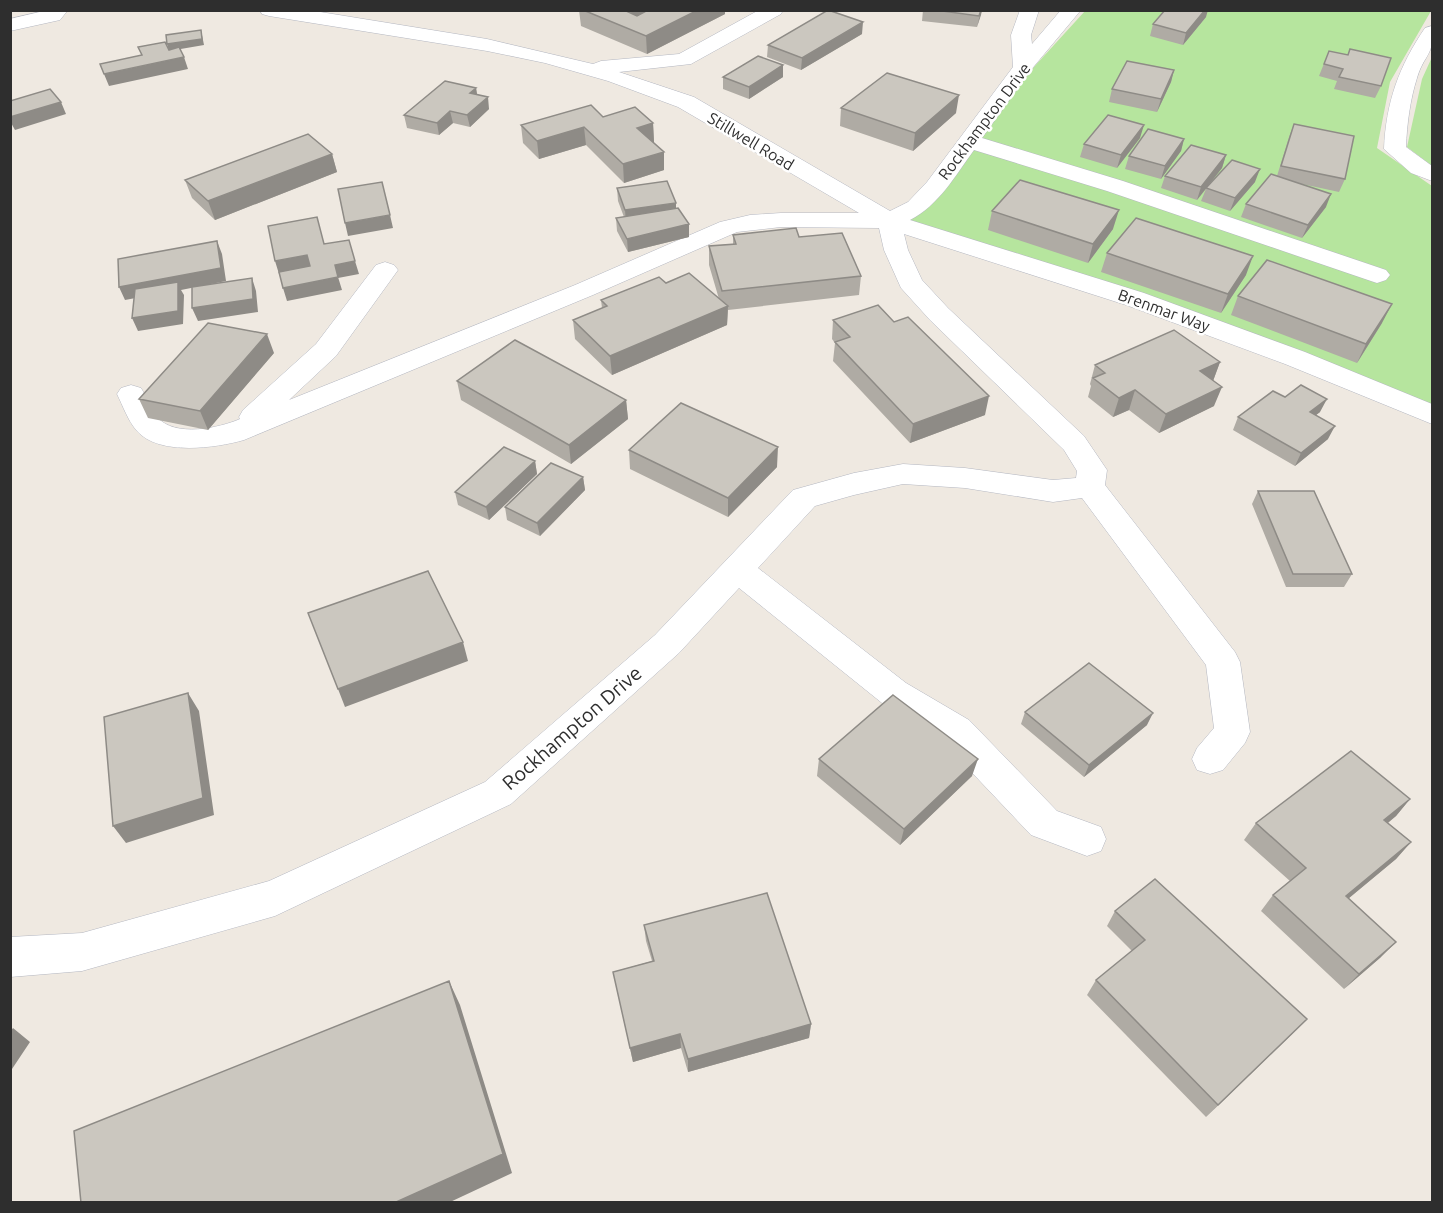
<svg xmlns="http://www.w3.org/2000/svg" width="1443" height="1213" viewBox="0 0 1443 1213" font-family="Ubuntu,sans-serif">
	<rect width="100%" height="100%" fill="#efe9e1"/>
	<path fill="#b6e59e" d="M1085 11H1431L1390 82 1377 148 1432 186V409L1135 293 902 220 922 210 1033 68Z
		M1432 57V166L1407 147 1422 79Z"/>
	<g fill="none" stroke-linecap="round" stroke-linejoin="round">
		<g stroke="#b4b7c1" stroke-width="1">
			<path id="minor" d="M48 10H68L60 20 10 31V19Z
				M260 10H308L487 39 593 64 601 61 679 54 759 10H783L781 14 691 64 619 72 694 97 890 211 908 202 927 182 1013 67 1011 35 1020 10H1039L1031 35 1032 44 1061 10H1081L1030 71 982 138 1123 181 1386 270 1390 275 1386 280 1377 283 1368 280 1107 191 974 150C955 176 939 205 910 220L1144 293 1305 352 1432 404V424L1285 364 1126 305 904 234 908 250 922 280 948 308 1084 436 1107 470 1105 485 1235 652 1240 662 1250 732 1245 743 1223 770 1210 774 1197 770 1192 759 1197 748 1214 728 1206 665 1082 498 1053 502 965 488 903 484 854 495 815 506 758 568 906 683 969 720 1057 811 1101 827 1106 839 1101 851 1087 856 1031 835 943 742 882 703 739 588 679 653 511 804 275 916 82 971 10 977V937L82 933 269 881 485 782 655 635 793 490 854 473 903 464 965 468 1053 480 1076 478 1077 471 1064 450 930 320 901 288 884 250 879 228 781 227 737 232 593 295 244 440C216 448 159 456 137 431 128 421 123 406 117 394L121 388 131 385 141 388C147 397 150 409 157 417 175 438 219 428 240 419L239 417 243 410 316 344 376 265 385 262 394 265 398 270 336 356 289 400 575 285 720 222 750 215 781 213H859L678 107 608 81 545 63 487 51 269 16 262 14Z
				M1432 26C1435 56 1424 54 1417 78 1410 100 1407 124 1406 147L1432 166V181L1411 173 1384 149C1386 102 1399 66 1425 28Z"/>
		</g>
		<use href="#minor" fill="#fff" fill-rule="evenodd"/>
	</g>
	<path fill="#afaba4" d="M579 10H725V14L647 54 581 26Z
		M923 10H982L977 27 922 21Z
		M1206 17 1183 45 1150 36 1153 24Z
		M862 34 801 70 767 57 768 45Z
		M1329 51 1381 86 1375 98 1334 89 1337 81 1319 76Z
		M1174 70 1171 82 1157 112 1109 102 1112 89Z
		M723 77H783L749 99 723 89Z
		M476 88 477 95 489 109 470 127 453 123 439 135 407 128 404 115Z
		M841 108 956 113 913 151 840 126Z
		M653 123 654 142H653L664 170 624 183 586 145 539 159 523 143 521 125Z
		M1294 124 1345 179 1339 192 1302 184 1326 207 1302 238 1241 217 1246 204 1277 176 1289 137Z
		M1140 138 1117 168 1080 157 1084 144Z
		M1184 139 1181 151 1161 179 1125 169 1129 156Z
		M332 154 337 172 215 220 192 198 185 180Z
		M1226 155 1222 168 1207 187 1255 182 1230 211 1201 201 1206 189 1197 200 1161 188 1165 176Z
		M617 188 676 203V208L689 237 628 252 617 231 616 218 624 217 618 201Z
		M992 211 1113 229 1088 263 988 230Z
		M733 235 799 237 861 276 859 295 728 310 727 325 612 375 575 339 573 320 602 308 601 300 666 283 719 299 709 265V246L733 244Z
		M1107 253 1246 275 1221 313 1101 272Z
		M1238 296 1382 323 1357 363 1231 315Z
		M833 320 985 415 910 443 833 361 835 343 832 339Z
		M274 353 208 430 148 418 139 399Z
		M1220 362 1213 381 1214 406 1159 433 1129 410 1113 417 1088 397 1091 386 1090 384 1095 365Z
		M457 381 626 400 628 419 571 464 461 400Z
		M1285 397 1320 412 1316 415 1328 439 1295 466 1233 430 1238 417Z
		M629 450 777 467 728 517 630 469Z
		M535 461 537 474 489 520 458 505 455 492Z
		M583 477 585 490 540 536 507 520 505 507Z
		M1258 491 1352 574 1344 587H1286L1252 504Z
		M1025 712 1147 725 1084 777 1021 724Z
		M819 759 972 776 900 845 817 776Z
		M1410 799 1396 816 1388 823 1411 842 1396 859 1348 899 1381 957 1344 989 1261 911 1273 895 1290 881 1244 840 1256 823Z
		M1115 911 1293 1033 1206 1117 1087 995 1096 980 1132 951 1107 926Z
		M644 925 811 1024 809 1038 688 1072 681 1048 633 1062 613 972 652 961 646 941Z"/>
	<path fill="#8e8b86" d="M631 10H651L632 25Z
		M698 10H725V14L647 54 646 36Z
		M981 10H982L981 15 977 27Z
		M1205 10H1208L1206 17 1183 45 1186 33Z
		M863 22 862 34 801 70 802 58Z
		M201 30 204 45 169 51 167 44Z
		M184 57 188 69 109 86 104 74Z
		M783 65V77L749 99V87Z
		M1174 70 1171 82 1157 112 1161 99Z
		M476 88 478 100 470 93Z
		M959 95 956 113 913 151 915 133Z
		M488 97 489 109 470 127 467 115Z
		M61 102 66 114 15 130 10 121V117Z
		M450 111 453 123 439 135 437 123Z
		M653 123 654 142 638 146 637 128Z
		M1144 125 1140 138 1117 168 1121 155Z
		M584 127 586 145 539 159 537 141Z
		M1184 139 1181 151 1161 179 1165 166Z
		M664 152V170L624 183 623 164Z
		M332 154 337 172 215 220 208 201Z
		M1226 155 1222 168 1197 200 1201 187Z
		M1260 169 1255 182 1230 211 1235 198Z
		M1331 194 1326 207 1302 238 1308 225Z
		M676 203V216L626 223 625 210Z
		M1119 210 1113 229 1088 263 1093 244Z
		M390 215 393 228 348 236 345 223Z
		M689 224V237L628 252 627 239Z
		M217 241 222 254 226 281 181 290 184 295 183 324 138 331 132 318 178 290 125 300 119 287Z
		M307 255 311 268 279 274 275 261Z
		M1253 256 1246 275 1221 313 1228 294Z
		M355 261 359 274 338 278 335 265Z
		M338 277 342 290 287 301 283 288Z
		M252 278 256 291 258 312 198 321 192 308Z
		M1392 304 1382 323 1357 363 1366 344Z
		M728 306 727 325 612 375 610 356Z
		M267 334 274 353 208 430 200 411Z
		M1220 362 1213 381 1200 371Z
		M1222 387 1214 406 1159 433 1166 414Z
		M1135 390 1129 410 1113 417 1119 398Z
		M989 396 985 415 910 443 913 424Z
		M1327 399 1320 412 1303 425 1310 412Z
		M626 400 628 419 571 464 569 445Z
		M1335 426 1328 439 1295 466 1301 453Z
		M778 447 777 467 728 517V498Z
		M535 461 537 474 489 520 486 507Z
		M583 477 585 490 540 536 537 523Z
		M463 642 468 661 345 707 338 689Z
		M188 693 199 711 214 815 126 843 113 826Z
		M1153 713 1147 725 1084 777 1089 765Z
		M978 759 972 776 900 845 904 829Z
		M1410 799 1396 816 1370 837 1384 820Z
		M1411 842 1396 859 1332 912 1346 896Z
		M1396 942 1381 957 1344 989 1359 974Z
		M449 981 460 1005 512 1173 448 1203H394Z
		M1307 1019 1293 1033 1206 1117 1218 1105Z
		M811 1024 809 1038 688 1072V1059Z
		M13 1028 30 1042 10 1072V1032Z
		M680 1034 681 1048 633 1062 630 1048Z"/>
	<path fill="#cbc7bf" stroke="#8e8b86" stroke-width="1.5" d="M583 10H624L637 16 648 10H698L646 36Z
		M828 10 863 22 802 58 768 45Z
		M935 10H981L979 16Z
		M1165 10H1205L1186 33 1153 24Z
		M201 30 202 39 167 44 166 35Z
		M165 42 169 50 179 47 184 57 104 74 100 64 142 55 138 47Z
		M1350 49 1391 58 1381 86 1339 77 1343 69 1324 64 1329 51 1348 55Z
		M758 56 783 65 749 87 723 77Z
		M1127 61 1174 70 1161 99 1112 89Z
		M887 73 959 95 915 133 841 108Z
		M445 81 476 88 470 93 488 97 467 115 450 111 437 123 404 115Z
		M50 89 61 102 10 117V101Z
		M591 105 603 117 635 107 653 123 637 128 664 152 623 164 584 127 537 141 521 125Z
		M1108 115 1144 125 1121 155 1084 144Z
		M1294 124 1354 136 1345 179 1281 166Z
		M1148 129 1184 139 1165 166 1129 156Z
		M308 134 332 154 208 201 185 180Z
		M1191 145 1226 155 1201 187 1165 176Z
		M1232 160 1260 169 1235 198 1206 188Z
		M1271 174 1331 194 1308 225 1246 204Z
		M1020 180 1119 210 1093 244 992 211Z
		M667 181 676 203 625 210 617 188Z
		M382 182 390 215 345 223 338 189Z
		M678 208 689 224 627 239 616 218Z
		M317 217 324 244 349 240 355 261 335 265 338 277 283 288 279 272 310 266 307 255 275 261 268 226Z
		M1136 218 1253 256 1228 294 1107 253Z
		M796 228 799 237 842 233 861 276 722 291 709 246 736 244 733 235Z
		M217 241 221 268 119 287 118 259Z
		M1267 260 1392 304 1366 344 1238 296Z
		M689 273 728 306 610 356 573 320 607 306 601 300 659 277 666 283Z
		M252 278 253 299 192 308V287Z
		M178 282V311L132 318 135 289Z
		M878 305 894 322 908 317 989 396 913 424 835 342 850 337 833 320Z
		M208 323 267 334 200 411 139 399Z
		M1174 330 1220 362 1200 371 1222 387 1166 414 1135 390 1119 398 1093 378 1105 373 1095 365Z
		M515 340 626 400 569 445 457 381Z
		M1301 385 1327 399 1310 412 1335 426 1301 453 1238 417 1273 391 1285 397Z
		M681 403 778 447 728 498 629 450Z
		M504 447 535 461 486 507 455 492Z
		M551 463 583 477 537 523 505 507Z
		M1258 491H1314L1352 574H1293Z
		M428 571 463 642 338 689 308 613Z
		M1089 663 1153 713 1089 765 1025 712Z
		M188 693 203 798 113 826 104 717Z
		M893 695 978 759 904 829 819 759Z
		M1351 751 1410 799 1384 820 1411 842 1346 896 1396 942 1359 974 1273 895 1306 868 1256 823Z
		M1155 879 1307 1019 1218 1105 1096 980 1145 940 1115 911Z
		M767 893 811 1024 688 1059 680 1034 630 1048 613 972 654 961 644 925Z
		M449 981 503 1154 394 1203H81L74 1131Z"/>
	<g text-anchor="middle" stroke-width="5" stroke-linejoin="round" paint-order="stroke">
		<g font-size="16" fill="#2e2e2e" stroke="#fff">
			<text transform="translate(984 121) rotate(-53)" y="6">Rockhampton Drive</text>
			<text transform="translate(751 141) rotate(31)" y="6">Stillwell Road</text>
			<text transform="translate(1164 310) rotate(20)" y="6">Brenmar Way</text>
		</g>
		<g font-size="20" fill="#2e2e2e" stroke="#fff">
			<text transform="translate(572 728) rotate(-41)" y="7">Rockhampton Drive</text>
		</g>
	</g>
	<rect width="1443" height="1213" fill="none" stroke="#2e2e2e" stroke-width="24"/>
</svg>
